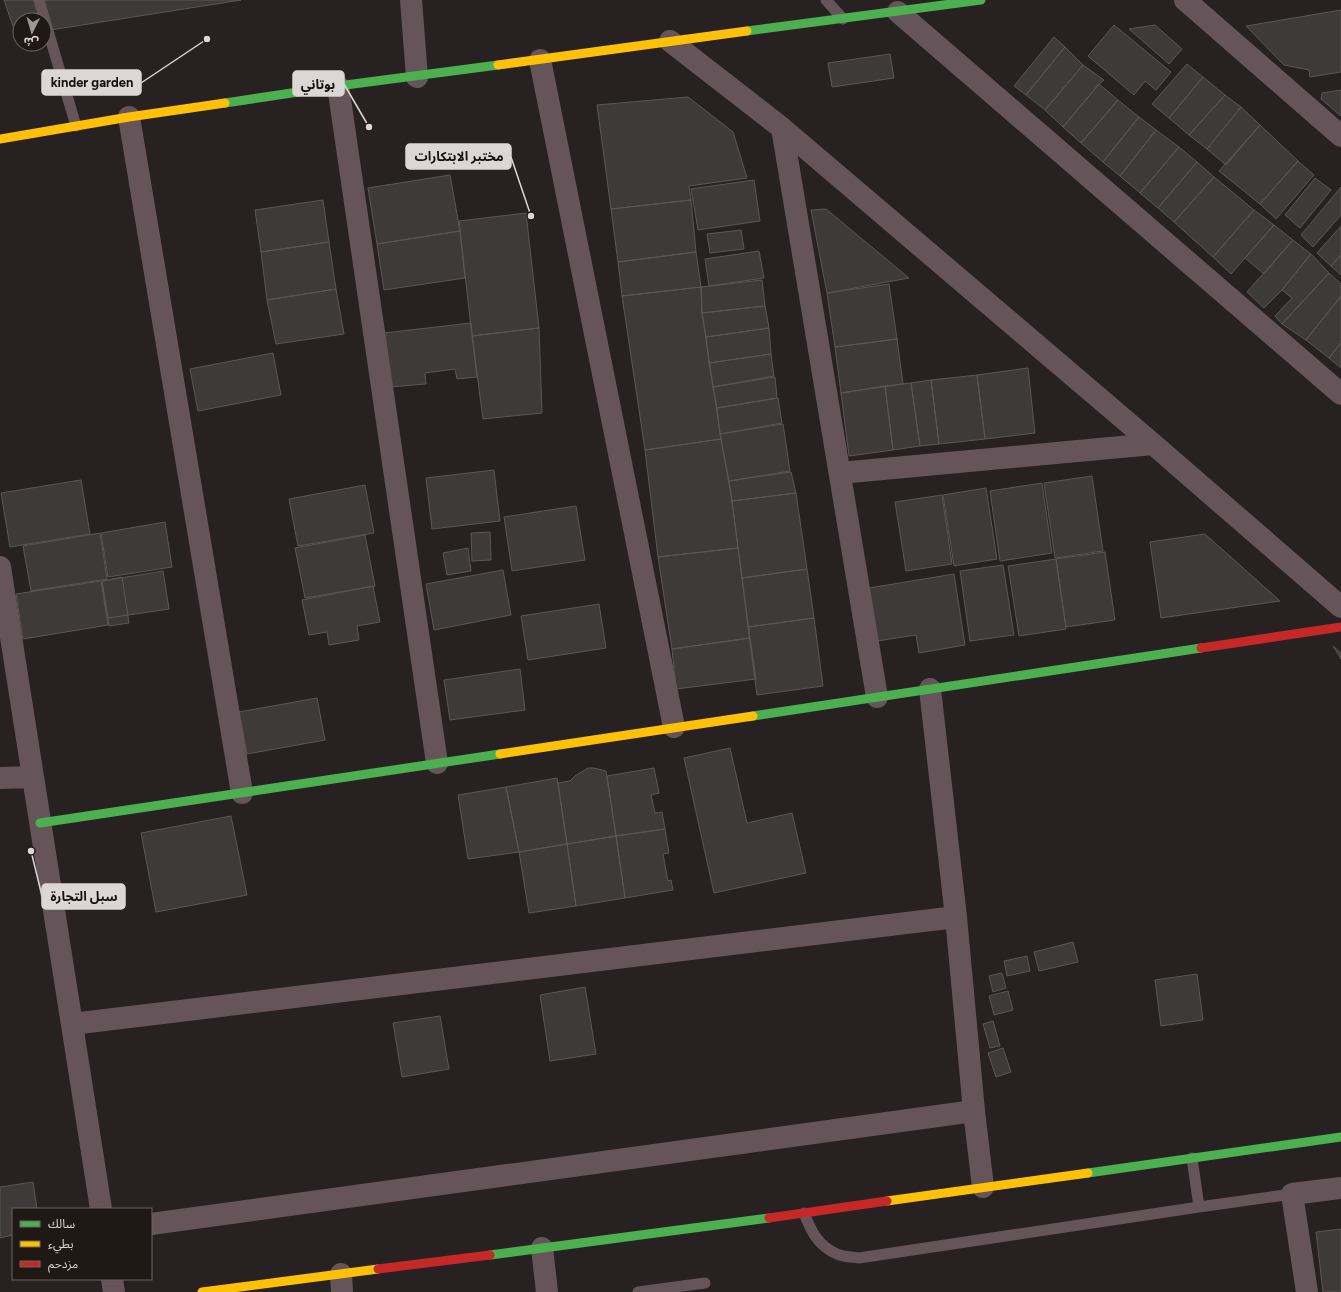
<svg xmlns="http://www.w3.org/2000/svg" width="1341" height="1292" viewBox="0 0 1341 1292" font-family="Figtree,'Noto Sans Arabic',sans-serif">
	<rect width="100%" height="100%" fill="#272221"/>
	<path fill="#3e3a39" stroke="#5b5756" d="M4 0H241L44 31V20H20V34L16 35Z
		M1341 10V72L1310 77 1309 70 1284 65 1246 26Z
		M1114 25 1171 72 1156 90 1145 81 1134 95 1088 56Z
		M1155 25 1182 49 1169 64 1129 29Z
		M1054 37 1065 47 1026 95 1014 86Z
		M1065 47 1083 65 1045 110 1026 95Z
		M890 54 894 78 832 87 828 63Z
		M1187 64 1203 77 1169 118 1152 104Z
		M1083 65 1104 80 1099 84 1063 127 1045 110Z
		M1203 77 1225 95 1189 135 1169 118Z
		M1099 84 1118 100 1081 143 1063 127Z
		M1341 90V116L1321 99 1322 93Z
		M1225 95 1241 107 1207 149 1189 135Z
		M688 97 733 132 747 178 689 186 691 200 611 209 597 105Z
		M1118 100 1139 117 1103 162 1081 143Z
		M1241 107 1260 125 1226 165 1207 149Z
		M1139 117 1156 130 1120 176 1103 162Z
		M1260 125 1298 161 1260 204 1219 171Z
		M1156 130 1179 147 1140 193 1120 176Z
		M1179 147 1197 162 1158 208 1140 193Z
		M1298 161 1314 175 1276 219 1260 204Z
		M1197 162 1214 177 1174 222 1158 208Z
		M450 175 460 231 377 244 368 188Z
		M1214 177 1254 210 1213 257 1174 222Z
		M1315 178 1331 190 1300 228 1285 215Z
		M754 180 760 221 698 230 691 189Z
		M1341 187V215L1313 247 1301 235Z
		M323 200 329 242 261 252 255 210Z
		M691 200 696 252 618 262 611 209Z
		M826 209 909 278 827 293 811 210Z
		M1254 210 1274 225 1231 274 1213 257Z
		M526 213 539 328 472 336 459 221Z
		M1274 225 1293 240 1264 274 1245 258Z
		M1341 226V255L1331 266 1317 253Z
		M741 230 744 249 710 253 707 234Z
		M460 231 465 278 384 290 377 244Z
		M1293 240 1311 254 1282 290 1264 308 1247 292Z
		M329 242 336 289 267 300 261 252Z
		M759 251 764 278 709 286 705 259Z
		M696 252 701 287 622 296 618 262Z
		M1311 254 1329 273 1282 324 1275 316 1292 298 1282 290Z
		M1341 255V275L1331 266Z
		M1329 273 1341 284V296L1306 340 1282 324Z
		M762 280 765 306 702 313 701 287Z
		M889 284 897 339 835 347 827 293Z
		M701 287 702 313 721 439 645 450 622 296Z
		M336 289 344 334 276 344 267 300Z
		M1341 296V343L1329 358 1306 340Z
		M765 306 769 328 706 337 702 313Z
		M471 323 477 377 457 379 455 369 425 373 426 384 390 387 384 333Z
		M539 328 542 413 483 419 472 336Z
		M769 328 771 354 709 363 706 337Z
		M897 339 903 384 841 393 835 347Z
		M1341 343V368L1329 358Z
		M273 353 281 395 198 411 190 369Z
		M771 354 774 376 713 387 709 363Z
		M1028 368 1035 433 985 439 977 375Z
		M977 375 985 439 939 444 931 380Z
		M775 377 777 398 717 408 713 387Z
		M931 380 939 444 920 446 911 383Z
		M911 383 920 446 893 450 885 386Z
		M885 386 893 450 849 456 841 393Z
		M778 398 782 423 720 434 717 408Z
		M783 424 790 471 729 481 720 434Z
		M721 439 732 501 738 548 658 557 645 450Z
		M494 470 500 521 432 529 426 478Z
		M791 472 796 493 732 501 729 481Z
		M1092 476 1103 551 1055 558 1044 483Z
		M81 480 90 534 10 547 1 493Z
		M1042 483 1052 553 1000 561 990 491Z
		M365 485 374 533 298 546 289 499Z
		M986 488 997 559 954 566 943 495Z
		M796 493 807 569 742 578 732 501Z
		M942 495 952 564 906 571 895 502Z
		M576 506 585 560 512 571 504 517Z
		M165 522 172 567 108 577 101 533Z
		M490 532 491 560 472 561 471 533Z
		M100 533 107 579 31 591 23 546Z
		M1205 534 1280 601 1161 618 1150 542Z
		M365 535 375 586 305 598 295 548Z
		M468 548 471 571 447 575 443 553Z
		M738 548 750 638 672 649 658 557Z
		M1105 552 1115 620 1066 627 1056 559Z
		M1056 559 1066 629 1019 636 1008 566Z
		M1003 565 1014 635 970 641 960 571Z
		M807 569 814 618 748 627 742 578Z
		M503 570 511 615 434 630 426 584Z
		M163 571 169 609 108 618 102 581Z
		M954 574 965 645 919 653 916 635 871 642 863 589Z
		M122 577 129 623 109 626 102 581Z
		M101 581 108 625 23 639 16 594Z
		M373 586 380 622 357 626 359 640 329 645 327 632 309 635 302 600Z
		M599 604 606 648 528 660 521 616Z
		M814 618 823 686 757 695 748 627Z
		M750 638 756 679 676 689 672 649Z
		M1333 646 1341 653V659Z
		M520 669 525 710 450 720 444 680Z
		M317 698 325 740 247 754 239 712Z
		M730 748 747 823 792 813 806 873 714 893 684 758Z
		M588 768H594L606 771 616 836 567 844 558 783 570 781 575 776Z
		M654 768 659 793 651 795 655 813 662 812 665 829 616 836 607 776Z
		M557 778 567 844 519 852 506 787Z
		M506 787 519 852 468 859 458 795Z
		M231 816 247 895 156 912 141 833Z
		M665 829 669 853 663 854 668 881 671 880 673 890 625 898 616 836Z
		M616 836 625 898 576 906 567 844Z
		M567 844 576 906 529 913 519 852Z
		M1073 942 1078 962 1039 971 1034 952Z
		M1027 956 1030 971 1007 976 1004 961Z
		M1002 973 1006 988 993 992 989 976Z
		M1197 974 1203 1020 1161 1026 1155 980Z
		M585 987 596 1054 550 1061 540 995Z
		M1008 991 1013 1010 994 1015 989 996Z
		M440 1016 449 1069 402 1077 393 1023Z
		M993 1021 1000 1046 990 1048 983 1024Z
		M1003 1048 1011 1072 996 1077 988 1053Z
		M33 1182 37 1209H13V1235L0 1238V1187Z
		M1341 1229V1292H1323L1316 1232Z"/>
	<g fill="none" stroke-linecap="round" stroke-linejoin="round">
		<path stroke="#65555a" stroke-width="11" d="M39 0 76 126
			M826 0 843 19
			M1192 1158 1199 1207
			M804 1213C811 1231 818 1246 837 1254 843 1257 852 1257 859 1258L1199 1207 1292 1194
			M638 1292 705 1283"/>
		<path stroke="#65555a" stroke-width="22" d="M411 0 417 77
			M1185 0 1341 136
			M898 12 1341 394
			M670 41 782 128 1153 444 1341 607
			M540 60 674 727
			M338 86 437 763
			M129 117 242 793
			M782 128 877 697
			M840 473 1153 444
			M0 567 101 1209
			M930 689 956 917 974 1111 983 1187
			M0 778 33 777
			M72 1024 956 917
			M151 1224 974 1111
			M542 1248 547 1292
			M341 1274 342 1292
			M112 1279 114 1292
			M1307 1292 1292 1194 1341 1188"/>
		<path stroke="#4caf50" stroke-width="9" d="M747 31 981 0
			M225 103 338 86 498 65
			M753 716 1201 648
			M40 823 500 754
			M1088 1173 1341 1137
			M490 1255 769 1218"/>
		<path stroke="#ffc107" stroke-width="9" d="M498 65 747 31
			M0 139 129 117 225 103
			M500 754 753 716
			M887 1201 1088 1173
			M202 1292 378 1269"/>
		<path stroke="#c62828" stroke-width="9" d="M1201 648 1341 627
			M769 1218 887 1201
			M378 1269 490 1255"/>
	</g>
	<path fill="none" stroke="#dcd6d4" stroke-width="1.5" d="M207 39L141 83M369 127L344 84M531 216L511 157M31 851L42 896"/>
	<g fill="#dcd6d4" stroke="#201815" stroke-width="1.5">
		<circle cx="207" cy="39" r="4"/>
		<circle cx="369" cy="127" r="4"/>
		<circle cx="531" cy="216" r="4"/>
		<circle cx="31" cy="851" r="4"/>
	</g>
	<g fill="#dcd6d4" stroke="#dcd6d4" stroke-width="1.5">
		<rect x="42" y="70" width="99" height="25" rx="4"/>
		<rect x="293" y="71" width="51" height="25" rx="4"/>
		<rect x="406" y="144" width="105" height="25" rx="4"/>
		<rect x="42" y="884" width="83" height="25" rx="4"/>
	</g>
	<g font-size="13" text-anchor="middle" font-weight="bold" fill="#111">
		<text x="92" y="87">kinder garden</text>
		<text x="318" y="89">بوتاني</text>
		<text x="459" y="161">مختبر الابتكارات</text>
		<text x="84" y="901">سبل التجارة</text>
	</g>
	<rect x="12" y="1208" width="140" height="72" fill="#201815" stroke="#6b6461"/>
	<rect x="20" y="1221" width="20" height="6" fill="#4caf50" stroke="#6b6461"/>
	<text x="48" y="1228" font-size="12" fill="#dcd6d4">سالك</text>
	<rect x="20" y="1241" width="20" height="6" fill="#ffc107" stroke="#6b6461"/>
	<text x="48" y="1248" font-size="12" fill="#dcd6d4">بطيء</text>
	<rect x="20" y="1261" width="20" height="6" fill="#c62828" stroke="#6b6461"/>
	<text x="48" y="1268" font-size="12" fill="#dcd6d4">مزدحم</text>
	<g transform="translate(32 32) rotate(185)"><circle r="19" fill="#201815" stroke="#6b6461"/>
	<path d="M0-3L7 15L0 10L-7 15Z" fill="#9d9795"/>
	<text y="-6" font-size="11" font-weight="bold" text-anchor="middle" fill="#dcd6d4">ش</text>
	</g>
</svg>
